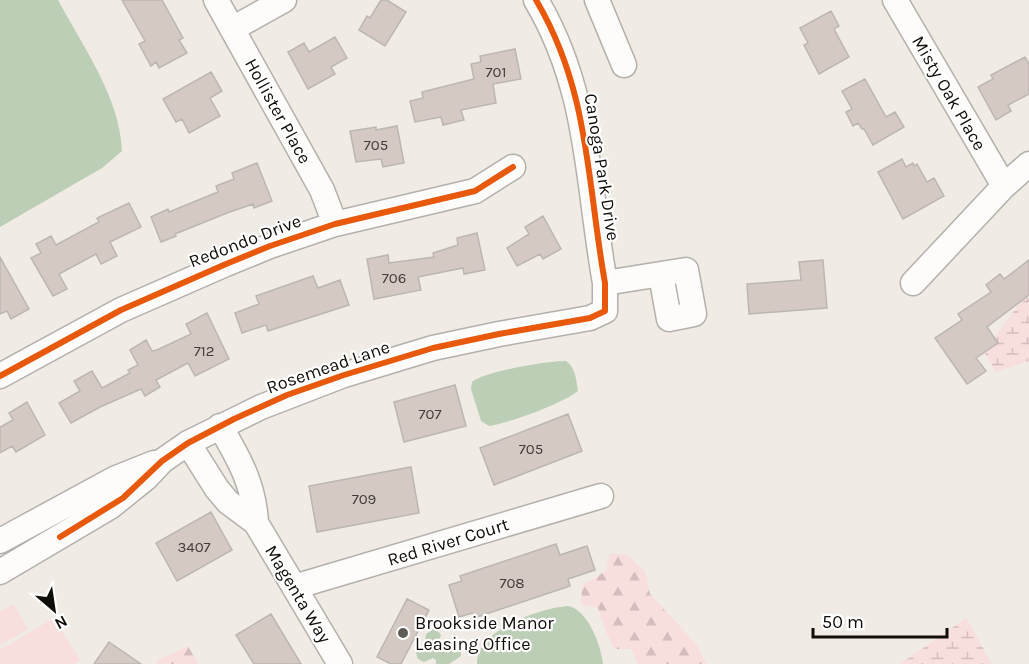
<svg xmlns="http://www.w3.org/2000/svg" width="1029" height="664" viewBox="0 0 1029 664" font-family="Karla,sans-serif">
	<defs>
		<pattern id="forest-firs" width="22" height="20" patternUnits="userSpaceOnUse" patternTransform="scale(1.5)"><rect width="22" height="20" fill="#f8dedd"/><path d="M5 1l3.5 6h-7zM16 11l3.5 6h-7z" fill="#d4bdbc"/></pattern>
		<pattern id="wetland-marsh" width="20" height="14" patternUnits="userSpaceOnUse" patternTransform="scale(1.5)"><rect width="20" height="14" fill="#f8dedd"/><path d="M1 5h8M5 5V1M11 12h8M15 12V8" fill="none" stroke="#d4bdbc"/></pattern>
	</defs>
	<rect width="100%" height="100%" fill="#f0ebe4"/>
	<path fill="url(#forest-firs)" d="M610 553 627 555 645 571 650 594 697 645 706 664H637L632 649H615L606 632 598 608 581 604 582 586 606 571Z
		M188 646 198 664H158L156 661Z"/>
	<path fill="url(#wetland-marsh)" d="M1029 297V361L996 372 984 352 1019 304Z
		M966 618 992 664H900Z"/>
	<path fill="#f8dedd" d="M13 604 28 629 0 645V612Z
		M54 618 80 660 74 664H0V650Z"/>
	<path fill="#bcceb5" d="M0 0H58C83 47 120 97 122 151L102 168 0 227Z
		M566 361C576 368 576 380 578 391 560 405 511 422 489 426L481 421 471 389 472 382C486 371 547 361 566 361Z
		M568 606C588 610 601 645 603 664H477C476 630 540 608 568 606Z
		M433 629 437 630 441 635 438 643 440 648 443 649C450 645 455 643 461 650V656L449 664H436V660L433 658 424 662 418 659 415 650 424 645 426 634Z"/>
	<path fill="#d4c9c3" stroke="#bcb6b2" stroke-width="1.5" d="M122 0H162L183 38 179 40 187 53 159 68 156 62 151 66 139 44 145 41Z
		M381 0H387L406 12 385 46 359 30 367 16 370 18Z
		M831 11 839 26 834 29 849 57 819 74 804 45 808 43 800 28Z
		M335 37 347 58 331 67 335 74 308 89 288 52 304 43 309 52Z
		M515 49 521 79 493 84 496 103 461 110 464 120 443 125 441 117 415 122 410 101 423 98 422 92 474 79 471 64 481 62 480 56Z
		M1025 57 1029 64V94L1008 105 1011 111 996 120 978 87 993 79 991 75Z
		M211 72 222 91 210 98 220 116 189 133 182 119 176 122 163 99Z
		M865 79 886 117 895 112 904 127 873 145 864 129H862L858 123 853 126 846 112 852 109 842 91Z
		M397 126 404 163 383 167 381 159 356 162 350 131 376 127V130Z
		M902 159 906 167 913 163 914 166 917 164 927 182 934 178 944 196 903 219 878 172Z
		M257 163 272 201 254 208 253 204 227 213 175 234 176 236 161 242 151 217 168 209 169 212 218 192 216 186 234 179 232 173Z
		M129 203 141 227 110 242 117 256 101 264 96 254 59 274 67 289 53 296 31 258 41 253 36 244 51 236 56 245 99 222 97 218Z
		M543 216 561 249 543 259 540 254 517 266 507 248 529 234 525 227Z
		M477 233 485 270 464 274 463 268 418 277 421 290 374 299 367 259 388 255 389 263 434 257 433 253 458 245 457 238Z
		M0 257 29 309 11 319 7 311 0 314Z
		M823 260 827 308 749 314 747 284 801 280 799 262Z
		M1029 260V295L987 327 998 343 976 358 986 371 967 384 935 338 962 320 958 314 991 292 986 285 1000 274 1004 279Z
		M313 276 318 288 340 280 349 305 268 331 266 325 242 333 235 313 259 304 256 296Z
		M207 313 229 359 195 376 188 363 156 380 160 387 145 396 141 389 100 407 71 423 59 403 80 391 74 381 92 371 102 388 130 373 128 370 138 365 130 350 146 340 152 351 157 350 191 334 186 324Z
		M455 385 466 426 404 442 394 402Z
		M27 402 45 435 16 452 12 446 0 453V427L13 420 9 413Z
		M568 414 582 451 494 485 480 448Z
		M411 467 419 513 317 532 309 486Z
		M211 512 232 550 177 581 156 543Z
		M556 544 560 555 587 546 595 570 568 579 570 586 474 618 472 613 459 617 449 585 462 581 460 576Z
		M407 599 429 610 401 664H391L377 657Z
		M271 614 301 664H254L236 635Z
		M109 642 141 664H94Z"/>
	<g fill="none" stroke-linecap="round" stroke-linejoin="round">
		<g stroke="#b4b0ab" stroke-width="27">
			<path id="minor" d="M216 0 322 190 335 224
				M597 0 624 65
				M895 0 1004 186
				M232 29 284 0
				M605 283 686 270 694 314 669 319 661 275
				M913 283 1004 186 1029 164
				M0 376 121 310 226 264 270 246 335 224 475 191 513 167
				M220 426C239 459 254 484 256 523
				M188 443 217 489 228 502 256 523 340 664
				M0 541 114 479 154 463
				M0 572 110 507 146 478 162 461 188 443 261 407 344 375 433 348 499 334 590 318 605 311V283C587 183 590 91 536 0
				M294 587 601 496"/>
		</g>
		<use href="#minor" stroke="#fdfcfb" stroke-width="24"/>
		<g stroke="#fff" stroke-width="10">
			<path id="cycleway" d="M0 376 121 310 226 264 270 246 335 224 475 191 513 167
				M60 537 123 498 162 461 188 443 234 419 287 395 344 375 433 348 499 334 590 318 605 311V283C587 183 590 91 536 0"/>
		</g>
		<use href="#cycleway" stroke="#e8590c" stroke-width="6"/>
	</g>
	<circle fill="#5f5b56" stroke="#fff" stroke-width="2" cx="403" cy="633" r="6"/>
	<g text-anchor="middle" stroke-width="4.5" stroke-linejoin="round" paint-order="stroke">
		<g font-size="15" fill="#423d38">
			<text x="496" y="77">701</text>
			<text x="376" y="150">705</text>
			<text x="394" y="283">706</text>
			<text x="204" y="356">712</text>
			<text x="430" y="419">707</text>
			<text x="531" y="454">705</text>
			<text x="364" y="504">709</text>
			<text x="194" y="552">3407</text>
			<text x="512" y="588">708</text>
		</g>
		<g font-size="18" fill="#110e09" stroke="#fff">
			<text transform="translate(949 93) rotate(60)" y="6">Misty Oak Place</text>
			<text transform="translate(278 111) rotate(61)" y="6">Hollister Place</text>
			<text transform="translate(602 167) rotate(81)" y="6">Canoga Park Drive</text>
			<text transform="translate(245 241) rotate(-21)" y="6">Redondo Drive</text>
			<text transform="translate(328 367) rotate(-19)" y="6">Rosemead Lane</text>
			<text transform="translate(448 542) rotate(-17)" y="6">Red River Court</text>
			<text transform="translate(298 594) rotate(59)" y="6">Magenta Way</text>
		</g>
		<g font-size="18" fill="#110e09" stroke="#fff" text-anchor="start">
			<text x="415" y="629">Brookside Manor<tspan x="415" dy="21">Leasing Office</tspan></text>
		</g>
	</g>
	<g transform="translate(54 610) rotate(151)" stroke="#ffffff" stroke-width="4.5" paint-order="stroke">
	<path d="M0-4.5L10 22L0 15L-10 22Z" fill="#110e09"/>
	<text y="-9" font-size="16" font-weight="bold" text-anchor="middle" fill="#110e09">N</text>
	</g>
	<path d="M813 628v9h134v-9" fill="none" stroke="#110e09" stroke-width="3"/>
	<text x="822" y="628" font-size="18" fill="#110e09" stroke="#ffffff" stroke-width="4.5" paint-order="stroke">50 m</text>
</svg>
